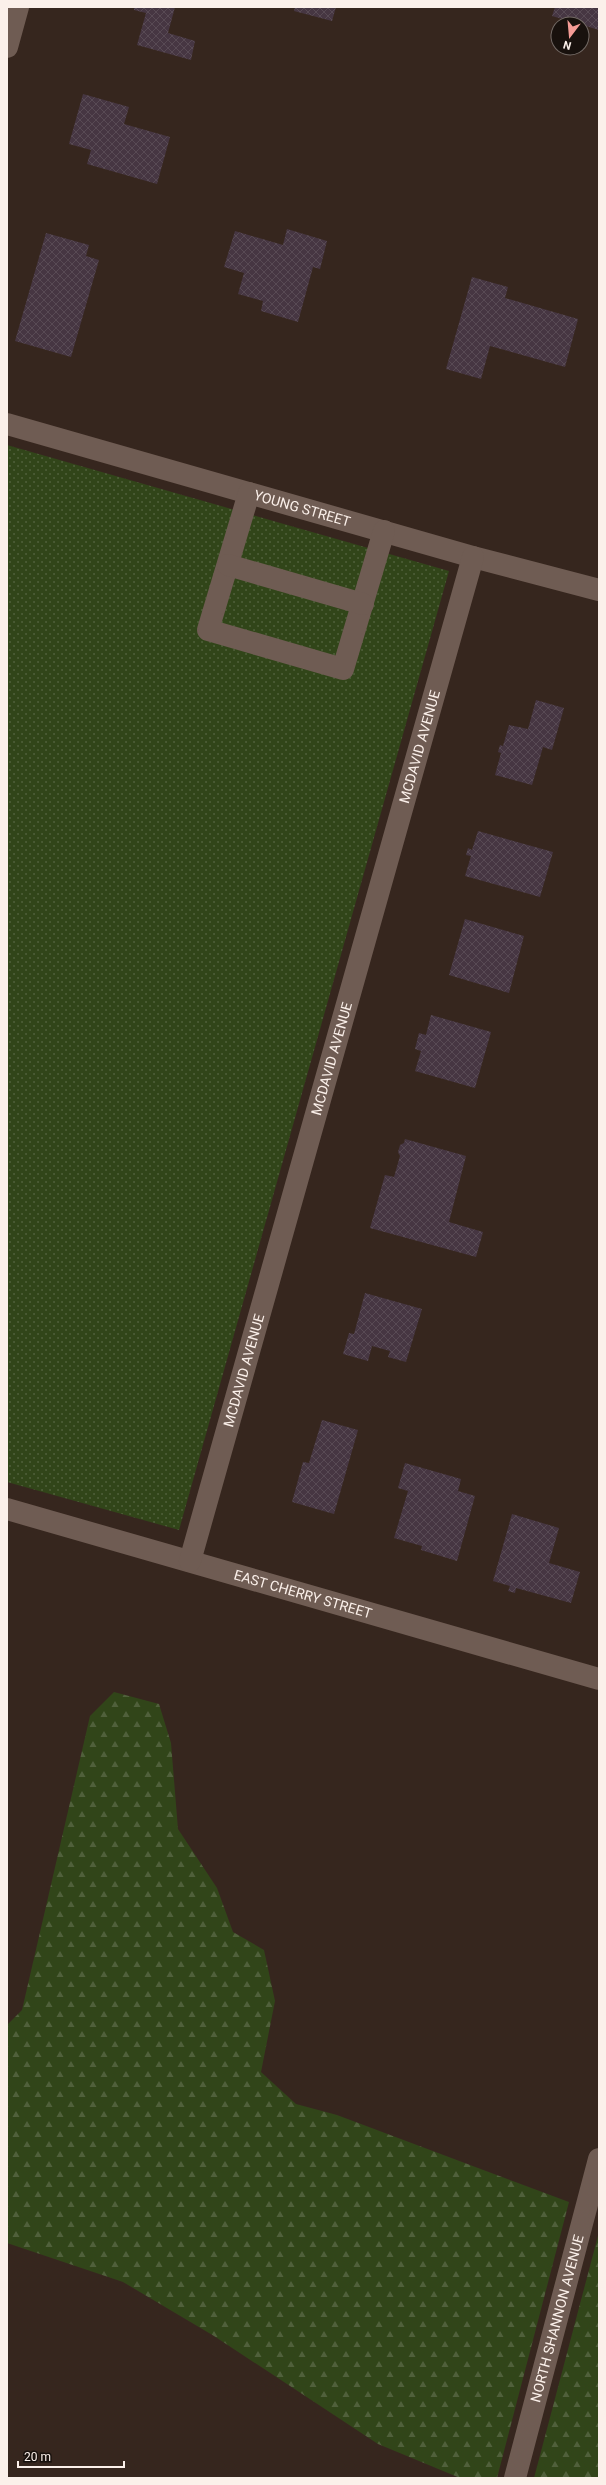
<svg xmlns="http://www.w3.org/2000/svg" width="606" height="2485" viewBox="0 0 606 2485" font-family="Roboto,sans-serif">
	<defs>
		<pattern id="forest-firs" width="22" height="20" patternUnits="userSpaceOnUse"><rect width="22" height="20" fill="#314519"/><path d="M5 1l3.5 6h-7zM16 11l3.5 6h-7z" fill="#50603b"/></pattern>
		<pattern id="park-dots" width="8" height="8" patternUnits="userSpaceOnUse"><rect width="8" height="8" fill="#314519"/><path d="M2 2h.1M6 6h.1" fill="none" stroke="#50603b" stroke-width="1.8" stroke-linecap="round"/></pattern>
		<pattern id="building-cross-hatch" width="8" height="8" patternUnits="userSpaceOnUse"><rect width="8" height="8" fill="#463642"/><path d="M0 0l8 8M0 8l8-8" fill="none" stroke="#584a54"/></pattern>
	</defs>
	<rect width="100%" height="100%" fill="#36261e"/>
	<path fill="url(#forest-firs)" d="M114 1692 159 1704 171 1743 178 1829 217 1888 233 1932 264 1950 275 2001 261 2072 296 2104 337 2115 569 2202 497 2478H460L378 2444 214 2336 123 2282 7 2243V2025L22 2010 90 1716Z
		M599 2232V2478H534Z"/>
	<path fill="url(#park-dots)" d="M7 445 449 571 179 1530 7 1482Z"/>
	<path fill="url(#building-cross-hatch)" d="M134 7H175L168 33 195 41 191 60 137 45 146 13 134 10Z
		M295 7H336L332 21 294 11Z
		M555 7H599V30L552 16Z
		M83 94 129 107 124 124 170 137 157 184 87 164 91 150 69 144Z
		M287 229 327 241 320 269 313 267 298 322 261 311 263 301 238 294 244 273 224 267 235 231 283 245Z
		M46 233 89 245 86 256 99 260 71 357 15 341Z
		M472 277 508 287 505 298 578 319 565 367 490 346 481 379 446 369Z
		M536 700 564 708 552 750 543 747 532 785 495 775 501 753 498 752 500 745 503 746 509 725 528 729Z
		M478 831 553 852 540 897 465 876 471 856 466 855 468 848 472 850Z
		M465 919 524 936 509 993 449 975Z
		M431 1015 491 1032 475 1088 415 1071 421 1051 415 1049 419 1033 426 1035Z
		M405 1139 466 1156 449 1222 483 1232 476 1257 370 1228 385 1175 394 1177 400 1156 398 1152 400 1145 404 1143Z
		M365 1293 422 1309 406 1362 388 1357 390 1351 372 1346 368 1361 343 1354 349 1333 354 1334Z
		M322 1420 358 1430 334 1514 292 1502 303 1462 309 1463Z
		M405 1463 461 1479 458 1491 475 1496 457 1561 421 1550 422 1546 394 1538 408 1491 398 1488Z
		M512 1514 559 1528 549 1563 580 1572 571 1603 516 1588 515 1593 508 1591 510 1586 493 1581Z"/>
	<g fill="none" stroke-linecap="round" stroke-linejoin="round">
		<g stroke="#6f5c53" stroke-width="22">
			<path d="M7 47 18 7"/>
			<path id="s1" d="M7 424 473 557 599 590"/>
			<path d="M249 493 208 630 343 669 384 531"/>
			<path d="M228 565 363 604"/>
			<path id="s2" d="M7 1509 599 1679"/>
			<path id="s3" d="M190 1561 473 557"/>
			<path id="s4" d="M515 2478 599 2159"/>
		</g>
	</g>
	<g text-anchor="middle" stroke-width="3" stroke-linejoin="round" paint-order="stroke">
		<g font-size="14" fill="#fbf0ea" stroke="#18110d">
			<text dy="5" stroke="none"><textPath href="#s1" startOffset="307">YOUNG STREET</textPath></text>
			<text dy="5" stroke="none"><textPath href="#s3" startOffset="846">MCDAVID AVENUE</textPath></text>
			<text dy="5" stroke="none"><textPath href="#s3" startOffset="522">MCDAVID AVENUE</textPath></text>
			<text dy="5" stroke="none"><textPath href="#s3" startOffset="198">MCDAVID AVENUE</textPath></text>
			<text dy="5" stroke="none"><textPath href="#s2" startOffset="308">EAST CHERRY STREET</textPath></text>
			<text dy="5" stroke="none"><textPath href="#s4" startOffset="165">NORTH SHANNON AVENUE</textPath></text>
		</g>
	</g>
	<rect width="606" height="2485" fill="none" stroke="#fbf0ea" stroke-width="16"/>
	<g transform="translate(570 36) rotate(196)"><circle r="19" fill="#18110d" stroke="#736a65"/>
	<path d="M0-3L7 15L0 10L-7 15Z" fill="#f59c96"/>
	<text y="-6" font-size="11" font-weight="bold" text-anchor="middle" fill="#fbf0ea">N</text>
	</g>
	<path d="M18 2461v6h106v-6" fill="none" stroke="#fbf0ea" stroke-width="2"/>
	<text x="24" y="2461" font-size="12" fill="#fbf0ea" stroke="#18110d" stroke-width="3" paint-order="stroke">20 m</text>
</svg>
